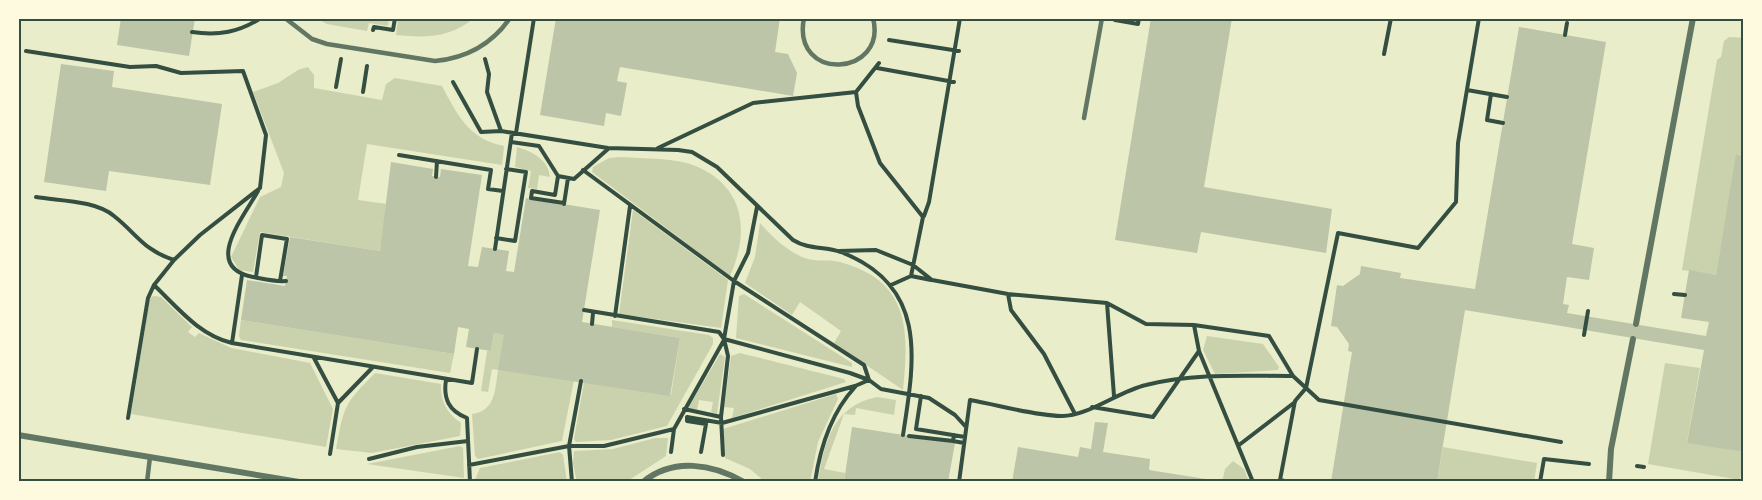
<svg xmlns="http://www.w3.org/2000/svg" width="1762" height="500" viewBox="0 0 1762 500" font-family="Merriweather,serif">
	<rect width="100%" height="100%" fill="#e9edc9"/>
	<path fill="#cad2ad" d="M316 18H389L388 26 369 23 367 31 327 24Z
		M398 18H474C450 38 426 38 396 35Z
		M1729 37 1744 38V156L1737 154 1716 275 1682 270 1717 60 1721 57 1724 41Z
		M308 67 314 75V88L382 100 386 84 395 78 442 86C458 116 469 139 504 146L502 165 367 144 358 200 387 204 380 251 260 232 253 272 239 270 231 257 260 197 281 187 284 173 253 92 278 83 298 70Z
		M517 147C533 152 548 159 550 177L539 175 537 189 528 188 531 171 515 167Z
		M620 157C645 159 675 157 698 167 746 189 749 233 730 276L592 172 593 167 609 158Z
		M633 210 728 280 721 328 619 314Z
		M760 223C772 237 790 254 808 259 818 262 830 259 840 262 910 281 909 330 903 390L834 343 841 331 800 302 792 315 745 283 755 257Z
		M744 294 852 363V367L736 338 739 296Z
		M155 296 161 297 192 327 188 332 195 337 199 333 231 348 310 363 333 409 326 447 131 414 150 297Z
		M241 320 454 354 450 373 241 340 239 336Z
		M612 320 709 335 713 338V344L667 426 611 440 576 442 574 439 584 382 671 395 680 338 612 327Z
		M494 333 504 335 574 380 562 441 478 459 475 456 472 414C496 411 495 389 498 370L492 369 488 392 481 391 487 351H491Z
		M1207 336 1263 344 1279 367 1278 370 1215 374 1203 350Z
		M740 353 844 379 846 382 732 418 734 408 724 407 731 356Z
		M720 354 725 357 717 414 711 412 713 402 699 400 697 410 688 408Z
		M1665 363 1700 368 1687 442 1744 452 1740 480 1648 464Z
		M375 373 441 384C440 401 447 413 461 423L460 436 372 453 336 449C344 406 344 404 375 373Z
		M836 394 838 399 818 442 810 482 763 480 750 469 725 458 723 429Z
		M877 397 896 400 894 415 856 408 855 415 844 414 824 469 845 473 844 482H818C824 442 833 406 877 397Z
		M655 438H668L666 456 626 482H577L573 464 574 451 613 449Z
		M460 446 463 448 464 478 367 464Z
		M1443 447 1537 463 1534 482H1437Z
		M560 452 563 455 567 482H474L480 468Z
		M1233 461 1244 469 1249 482H1222L1225 469Z"/>
	<path fill="#bcc5a7" d="M121 18H195L189 56 117 45Z
		M556 18H780L775 52 788 54 797 73 793 96 620 67 617 81 627 83 621 116 606 113 604 126 540 115Z
		M1151 18H1232L1204 187 1332 209 1326 253 1201 232 1197 253 1115 240Z
		M1519 27 1606 42 1572 244 1594 248 1589 280 1567 277 1563 304 1569 305 1567 313 1706 336 1709 322 1681 318 1689 270 1716 275 1736 154 1744 156V452L1687 443 1704 350 1465 310 1437 482H1331L1352 352 1348 351 1349 344 1337 327 1331 326 1337 285 1343 286 1360 274 1361 266 1401 273 1400 278 1475 289Z
		M61 64 114 71 112 87 222 104 210 185 109 171 106 191 44 182Z
		M391 162 433 169 432 176 440 177 441 169 482 175 468 266 478 267 482 247 509 251 506 271 514 272 526 198 600 210 582 322 680 338 670 396 498 370 504 335 494 333 491 351 466 347 469 329 458 327 454 354 241 320 247 280 285 286 287 276H283L290 237 380 251Z
		M1095 422 1108 423 1103 452 1150 459 1149 470 1212 480 1211 482H1012L1018 447 1078 457 1080 447 1091 449Z
		M852 427 955 443 948 482H844Z"/>
	<g fill="none" stroke-linecap="round" stroke-linejoin="round">
		<path stroke="#344e41" stroke-width="4" d="M1115 20 1138 24 1139 18
			M373 30 374 27 393 30 395 18
			M192 32C219 36 239 32 261 18
			M1565 35 1567 23
			M889 40 959 51
			M26 51 130 67 156 66 181 73 243 71 266 135 260 188 200 235 174 260 154 285 148 298 128 418
			M1384 54 1391 18
			M485 59 489 74 487 92 501 131
			M879 63 856 92 858 106 880 163 923 217 911 276
			M877 68 954 82
			M453 82 481 132 501 131 608 148 678 150 692 152 717 167 793 240C809 250 824 246 841 252 928 286 915 358 903 435
			M336 87 341 59
			M1467 90 1507 97
			M363 92 367 66
			M1491 94 1487 120 1503 123
			M516 133 534 18
			M511 142 539 146 558 176 574 179 608 149
			M658 148 753 103 856 92
			M399 155 491 170 488 189 503 191
			M583 170 734 281 864 365 869 380 855 386 722 423 687 417V421L706 424 701 452
			M558 176 555 195 532 191 531 198 564 203
			M436 177 437 161
			M258 191C243 218 202 267 253 277 264 279 275 282 286 281
			M36 197C59 201 95 200 114 216 137 234 143 250 174 260
			M564 204 568 178
			M924 216 929 202 960 18
			M496 238 515 241 526 172 506 169
			M495 249 512 133
			M839 251 876 250 913 265 932 280 1008 294 1107 303 1146 324 1194 325 1269 336 1293 376 1319 400 1561 442
			M256 277 262 235 287 239 280 281
			M154 285C178 308 199 335 232 343L472 383 477 349
			M891 285 911 276 931 280
			M1008 294 1011 310 1044 354 1075 414
			M1674 294 1685 295
			M1107 303 1114 396
			M584 310 719 332 724 339 850 373 869 380 881 389 929 398 955 415 966 427
			M615 316 630 206
			M592 324 593 313
			M1194 325 1199 351 1253 482
			M1584 335 1588 311
			M232 343 242 275
			M314 358 338 403
			M446 380C443 399 449 411 467 418L470 482
			M921 396 916 429 965 437
			M1092 407 1153 417 1199 351
			M684 409 721 417
			M909 436 953 441 954 435
			M953 441 964 443
			M1239 445 1295 402
			M671 452 674 429 724 340
			M330 454 338 403 372 368
			M723 455 721 417 728 356 724 339 734 281 748 253 757 207
			M369 459 417 447 468 441
			M469 465 569 446H604L674 429
			M1637 466 1644 467
			M572 482 569 446 581 381
			M815 482C820 448 831 413 855 387
			M959 482 970 400C999 405 1031 415 1061 416 1087 417 1119 391 1146 385 1193 373 1244 376 1292 376
			M1289 482 1280 480 1295 401 1306 388 1338 233 1418 248 1456 202 1458 143 1479 18
			M1540 482 1544 459 1589 464"/>
		<path stroke="#617663" stroke-width="4.5" d="M285 18 312 39 327 44 435 61C466 58 492 44 510 18
			M804 18C791 83 888 77 873 18
			M1084 118 1102 18
			M147 482 150 457"/>
		<path stroke="#617663" stroke-width="6" d="M1636 324 1693 18
			M18 435 299 482
			M643 482C673 457 713 464 744 482
			M1609 482 1611 449 1633 339"/>
	</g>
	<rect width="1762" height="500" fill="none" stroke="#fefae0" stroke-width="39"/>
	<rect x="20" y="20" width="1722" height="460" fill="none" stroke="#344e41" stroke-width="2"/>
</svg>
